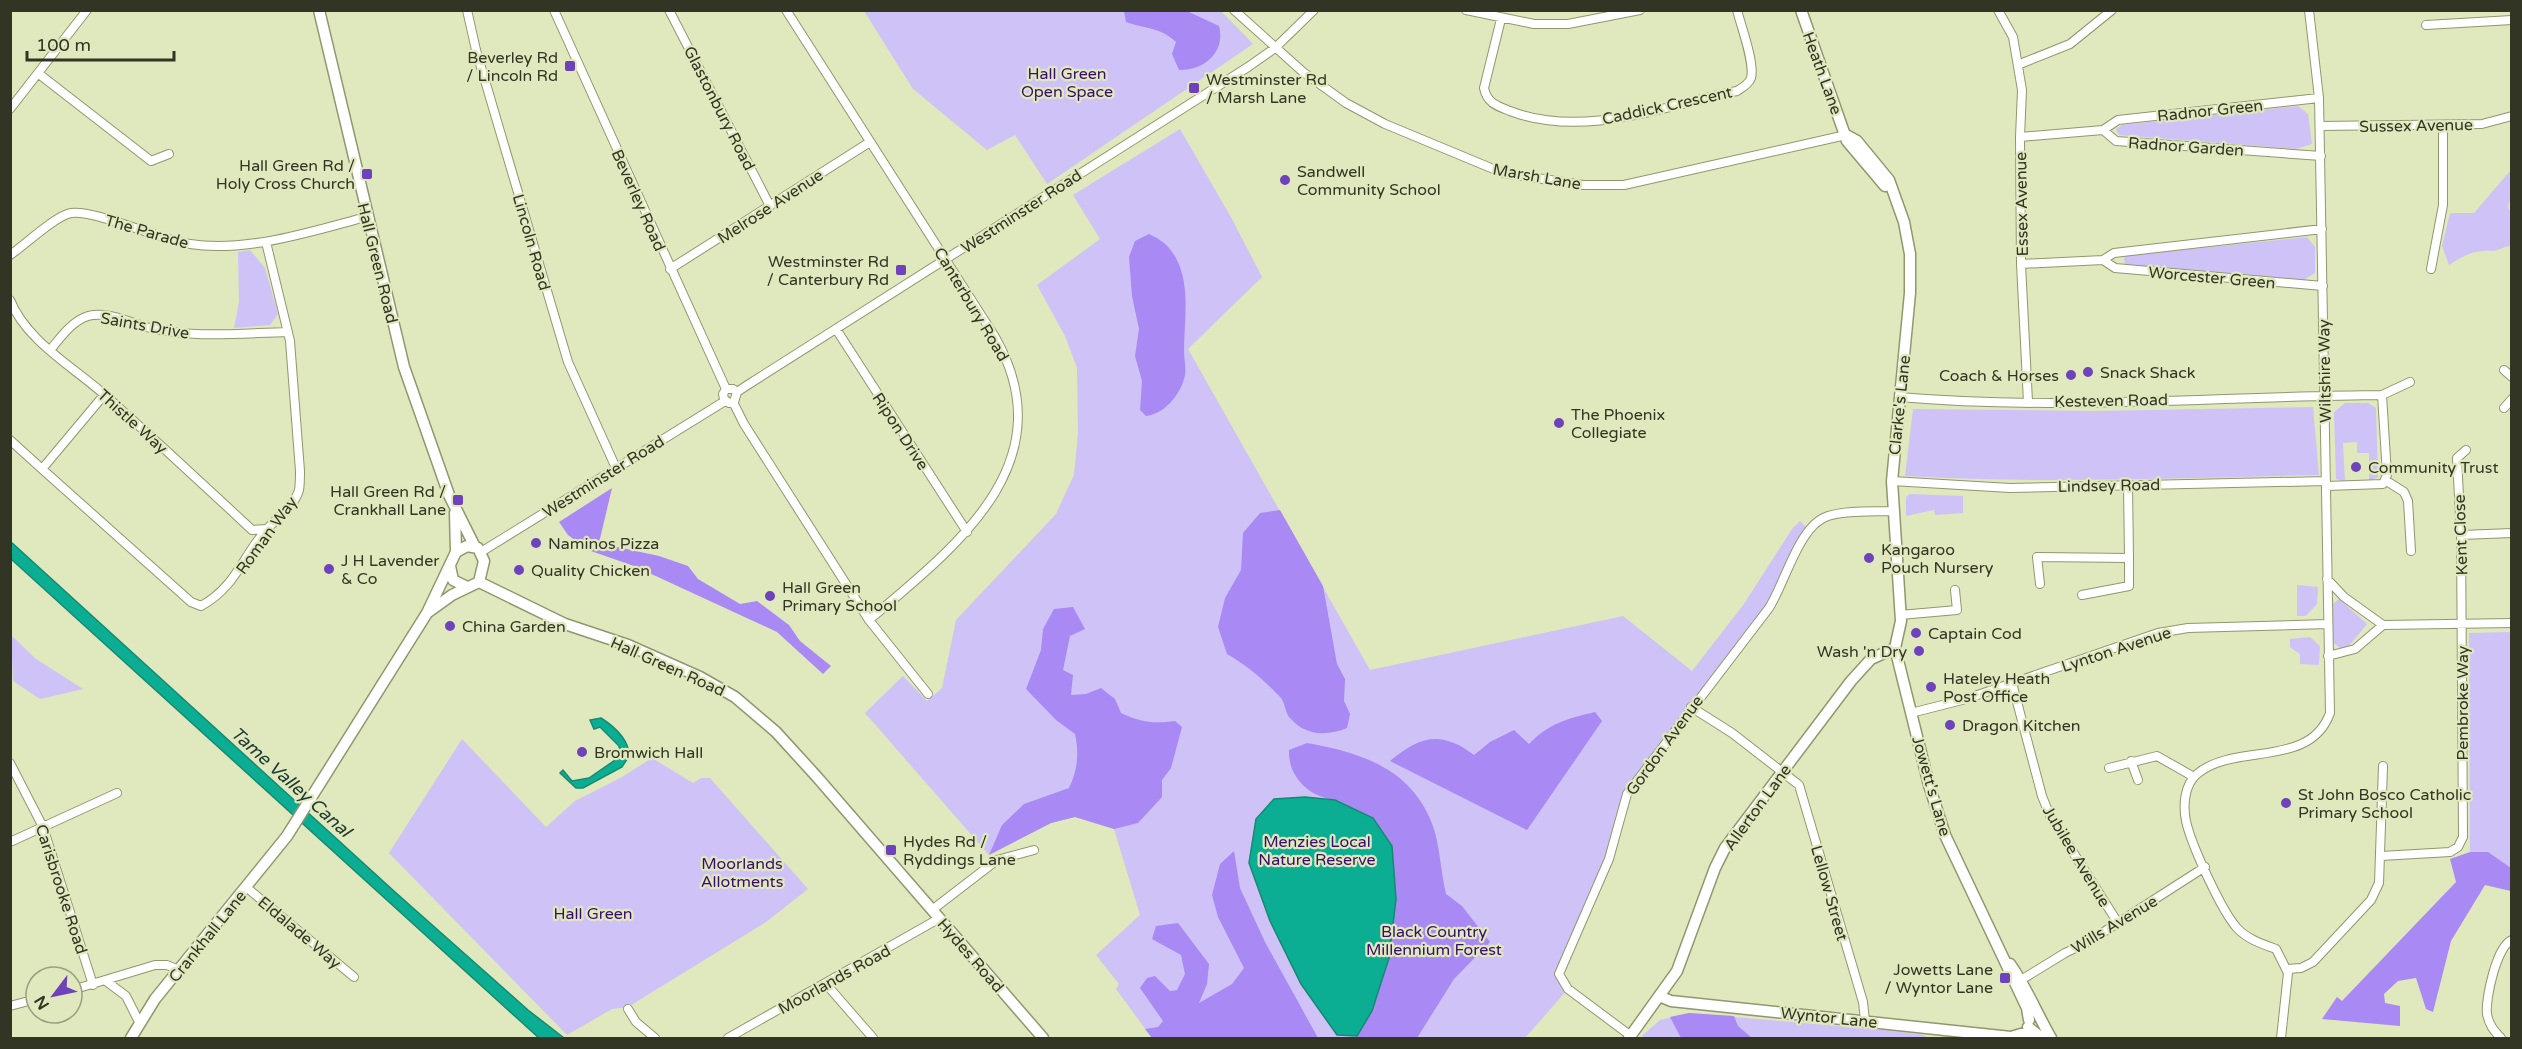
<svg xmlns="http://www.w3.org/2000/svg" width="2522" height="1049" viewBox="0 0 2522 1049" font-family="'Varela Round',sans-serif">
	<rect width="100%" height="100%" fill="#e0e8bd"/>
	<path fill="#cfc2f7" d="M864 11H1221L1253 44 1047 184 1015 135 987 150 913 89Z
		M2298 106 2308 114 2312 144 2296 149 2119 135 2116 129 2122 125Z
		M1180 129 1232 219 1262 277 1188 349 1370 670 1623 616 1692 671 1744 604 1792 529 1800 521 1808 529 1780 590 1627 794 1609 859 1561 965 1568 989 1525 1038H1152L1116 989 1119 984 1096 955 1140 915 1114 829 1075 817 1051 823 989 855 865 713 903 676 927 701 942 688 956 620 1056 514 1074 475 1078 433 1077 368 1065 336 1037 285 1100 239 1073 195Z
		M2511 170V196L2508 207 2511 214V246C2505 246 2498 251 2492 251 2474 250 2465 255 2449 265L2442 246 2450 213H2474Z
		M2307 237 2315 247V273L2302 281 2125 266 2124 256Z
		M250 250 265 268 278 314 270 325 234 328 239 302 238 252Z
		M2345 403H2368L2376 408 2378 477 2369 481V453H2357V442L2343 443 2345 482 2336 479 2334 412Z
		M2313 407 2319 475C2181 478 2043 484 1905 476L1913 409 2095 411Z
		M1910 494 1963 496V513L1935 515 1934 510 1906 516V497Z
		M2297 585 2318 587 2317 604 2306 616H2297Z
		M2339 599 2367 624 2348 647 2341 649 2333 642V604Z
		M2511 632V891L2485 885 2470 852 2469 633Z
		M11 635 36 659 83 689 40 699 13 681Z
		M2310 637 2320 646 2319 665 2300 664V654L2290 647V639Z
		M462 739 546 827 575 801 622 777 652 758 693 783 701 778H710L808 889 766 922 628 1007 612 1009 567 1035 389 853Z
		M1689 1013 1893 1031 1924 1035 1927 1038H1643L1642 1036 1660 1020Z"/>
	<path fill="#a989f4" d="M1124 11 1189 12 1219 26C1226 52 1204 71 1179 70L1172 54 1176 42C1160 27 1146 29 1126 22Z
		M1149 234C1162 240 1169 246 1176 258 1191 287 1184 320 1184 351 1184 359 1187 371 1184 379 1179 396 1164 414 1146 416L1140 410 1142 381 1135 356 1139 329 1132 296 1129 257 1135 241Z
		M612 488 599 543 659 556 688 566 698 579 740 604 757 601 789 625 800 641 831 666 823 674 777 632 634 566 588 550 568 535 559 522Z
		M1280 510 1323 586 1337 664 1345 679 1344 701 1350 714 1347 728C1327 736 1306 736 1291 719 1285 714 1286 705 1281 698 1264 680 1248 666 1227 654L1218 627 1225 598 1241 570 1243 533 1260 513Z
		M1073 607 1085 629 1070 636 1063 670 1073 675 1071 695 1086 694 1101 688 1115 699 1121 713C1140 722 1153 724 1175 721L1182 727 1171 768 1162 780V797L1138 823 1114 829 1075 817 1051 823 989 855 1002 825 1024 804 1069 788C1078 769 1079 754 1075 734L1056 720 1026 689 1041 650 1043 629 1054 609Z
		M1595 712 1602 721 1527 830 1390 761C1420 736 1441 730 1474 755L1490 742 1514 730 1529 744C1547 724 1569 718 1595 712Z
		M1307 743C1364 753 1414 770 1434 829 1440 849 1441 873 1446 894L1462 906 1490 942 1454 979 1417 1038H1357L1335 800C1310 797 1288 778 1289 750Z
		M1234 851 1240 888 1265 942 1318 1038H1152L1145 1029 1158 1027 1163 1021 1140 988 1147 978 1155 976 1170 991 1177 990 1185 974 1181 955 1152 939 1156 926 1178 923 1209 964 1207 984 1199 1003 1232 984 1244 968 1218 917 1212 895 1220 864Z
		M2470 852H2488L2511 868V891L2485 885 2451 941 2433 1012 2426 1009 2416 978 2398 981 2384 994 2385 1003 2400 1006V1026L2322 1019 2337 997 2342 1001 2456 882 2450 859Z
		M1689 1013 1734 1016 1738 1026 1752 1038H1681L1670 1017Z"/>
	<path fill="#0cae93" stroke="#178972" stroke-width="1.5" d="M10 541 395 892 528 1010 564 1038H539L11 559Z
		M601 718C615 727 629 739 629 756L622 767 583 788H576L560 773 563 770 572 781 589 778 621 756 619 746 600 727 594 729 590 720Z
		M1305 797 1335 800 1373 818 1392 846 1396 899 1389 958 1372 1011 1357 1036 1337 1035 1301 984 1270 921 1249 863 1256 819 1274 799Z"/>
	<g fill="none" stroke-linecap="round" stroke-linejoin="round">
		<g stroke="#90976f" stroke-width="10">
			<path id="minor" d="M467 10 476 50 568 362 616 468
				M554 10 726 389
				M669 10 770 206
				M786 10 995 337C1067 463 955 547 869 620
				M1234 10 1303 72 1346 103 1385 124 1503 173 1583 185H1624L1846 135
				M1466 10 1534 24H1568L1640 10
				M1998 10 2013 37 2022 90 2020 137 2021 264 2028 402
				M1501 19 1484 88C1487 103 1497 106 1510 111 1582 139 1665 106 1737 91 1742 88 1749 84 1751 78 1755 63 1741 26 1737 10
				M2426 25 2512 20
				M2020 64 2070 44 2112 10
				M39 74 151 161 169 154
				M10 109 87 10
				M2320 126 2482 124 2512 116
				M2103 130 2118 120 2319 98
				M2020 137 2103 130 2116 141 2321 156
				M10 255C25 245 55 216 71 213 94 209 160 240 190 244 246 253 313 231 366 217
				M2103 260 2115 268 2323 286
				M2021 264 2103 260 2114 253 2322 229
				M670 269 870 142
				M2431 269 2443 205V125
				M10 300C27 342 74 367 106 396 155 440 204 485 252 530L266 529
				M836 329 967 532
				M51 349C61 337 72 321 88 316 107 311 129 322 146 327 192 339 241 333 288 332
				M2504 370 2512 377
				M737 392 733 389H726L723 394 724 399 729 403 734 402 737 392 746 386 1248 67 1275 48 1314 10
				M1899 397C2059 411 2221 396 2382 395L2410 382
				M733 402 744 424 869 620 928 694
				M2504 408 2512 399
				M10 440 42 469 104 395
				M42 469 191 602 201 606C237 586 242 556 267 529 278 517 294 507 299 490 300 484 300 477 300 471L290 341 266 242
				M2385 480 2404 492 2408 501 2411 551
				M1892 481 2010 488 2326 481
				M2326 486 2383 484 2387 475 2382 395
				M2461 535 2512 533
				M481 552 725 401
				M2327 579 2344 597 2383 625
				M2040 584 2037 557 2129 558 2128 485
				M2082 595 2129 586V558
				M1900 615 1957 610 1955 590
				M2328 656 2355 649 2383 625 2512 623
				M2012 683 2042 796 2050 816 2118 923
				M1691 707 1732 733 1799 785 1863 1002 1865 1021
				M1911 713 1966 699 2158 633 2188 628 2328 624
				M2131 761 2138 780
				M10 763 43 827 93 985
				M2109 768 2157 756 2194 777
				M10 842 117 793
				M2381 856 2450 852 2458 847 2463 837 2461 535 2457 458 2466 450
				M246 887 354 977
				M932 910 997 860 1034 850
				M2287 969 2301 968 2313 962 2371 900 2379 883 2383 766
				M2021 980 2065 953 2088 942 2205 867
				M106 981 126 996 139 1022
				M826 984 873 1038
				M72 990 155 965H167L179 970
				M10 1006 36 999
				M628 1009 636 1022 655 1038
				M1631 1036 1568 989 1559 974 1609 859 1627 794 1769 608C1786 581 1799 525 1828 516 1848 510 1873 512 1894 511
				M728 1038 940 918
				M2281 1038 2288 973 2276 949C2262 944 2247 939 2237 928 2221 910 2191 844 2186 821 2183 806 2184 785 2197 774 2235 742 2310 769 2330 713L2319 98 2309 10
				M2501 1038C2494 1031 2489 1025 2487 1014 2485 999 2497 945 2512 940"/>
		</g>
		<g stroke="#90976f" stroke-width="13">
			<path id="tertiary" d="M319 10 404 367 449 495 475 547
				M1801 10 1847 141 1885 186
				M1846 135 1857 141 1889 180 1904 222 1910 254V293L1892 481 1901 621 1895 648 1929 785 1945 835 2027 1008 2029 1020
				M455 513 456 552
				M450 566 453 580 467 587
				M479 582 565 624 628 645 700 677 735 697 776 732 817 777 1043 1038
				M2010 964C2027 988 2037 1014 2051 1038
				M1659 996 1671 1001 2011 1037 2031 1031
				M2028 1027 2042 1038
				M131 1038 155 999 287 836 427 613 456 552 467 546 478 548 484 561 479 582 452 595 427 613
				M1629 1038 1677 971 1715 868 1725 848 1851 681 1871 659 1895 648"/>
		</g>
		<use href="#minor" stroke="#fff" stroke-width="8"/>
		<use href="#tertiary" stroke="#fff" stroke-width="10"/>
	</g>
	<g fill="#6e42ba" stroke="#e0e8bd" stroke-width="2">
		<rect x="564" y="60" width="12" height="12" rx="3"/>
		<rect x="1188" y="82" width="12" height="12" rx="3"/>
		<rect x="361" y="168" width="12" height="12" rx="3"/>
		<circle cx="1285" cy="180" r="6"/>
		<rect x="895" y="264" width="12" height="12" rx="3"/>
		<circle cx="2088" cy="372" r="6"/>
		<circle cx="2071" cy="375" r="6"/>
		<circle cx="1559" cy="423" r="6"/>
		<circle cx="2356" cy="467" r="6"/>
		<rect x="452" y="494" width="12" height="12" rx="3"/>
		<circle cx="536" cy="543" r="6"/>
		<circle cx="1869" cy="558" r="6"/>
		<circle cx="329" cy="569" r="6"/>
		<circle cx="519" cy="570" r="6"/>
		<circle cx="770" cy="596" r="6"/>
		<circle cx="450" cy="626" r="6"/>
		<circle cx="1916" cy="633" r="6"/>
		<circle cx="1919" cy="651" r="6"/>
		<circle cx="1931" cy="687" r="6"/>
		<circle cx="1950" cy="725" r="6"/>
		<circle cx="582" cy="752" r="6"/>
		<circle cx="2286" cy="803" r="6"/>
		<rect x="885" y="844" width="12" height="12" rx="3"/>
		<rect x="1999" y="972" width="12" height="12" rx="3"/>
	</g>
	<g text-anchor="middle" stroke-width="4.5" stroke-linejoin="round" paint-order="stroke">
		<g font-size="16" fill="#323424" stroke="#e0e8bd" text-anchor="start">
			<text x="558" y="63" text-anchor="end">Beverley Rd<tspan x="558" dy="18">/ Lincoln Rd</tspan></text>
			<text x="1206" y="85">Westminster Rd<tspan x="1206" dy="18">/ Marsh Lane</tspan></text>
			<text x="355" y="171" text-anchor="end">Hall Green Rd /<tspan x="355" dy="18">Holy Cross Church</tspan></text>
			<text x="1297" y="177">Sandwell<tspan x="1297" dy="18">Community School</tspan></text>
			<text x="889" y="267" text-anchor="end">Westminster Rd<tspan x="889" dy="18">/ Canterbury Rd</tspan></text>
			<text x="2100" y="378">Snack Shack</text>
			<text x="2059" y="381" text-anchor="end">Coach &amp; Horses</text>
			<text x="1571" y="420">The Phoenix<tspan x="1571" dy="18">Collegiate</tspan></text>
			<text x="2368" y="473">Community Trust</text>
			<text x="446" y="497" text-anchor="end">Hall Green Rd /<tspan x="446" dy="18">Crankhall Lane</tspan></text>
			<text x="548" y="549">Naminos Pizza</text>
			<text x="1881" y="555">Kangaroo<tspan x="1881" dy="18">Pouch Nursery</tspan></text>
			<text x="341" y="566">J H Lavender<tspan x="341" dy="18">&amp; Co</tspan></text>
			<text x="531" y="576">Quality Chicken</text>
			<text x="782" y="593">Hall Green<tspan x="782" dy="18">Primary School</tspan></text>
			<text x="462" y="632">China Garden</text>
			<text x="1928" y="639">Captain Cod</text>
			<text x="1907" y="657" text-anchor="end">Wash 'n Dry</text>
			<text x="1943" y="684">Hateley Heath<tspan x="1943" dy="18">Post Office</tspan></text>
			<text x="1962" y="731">Dragon Kitchen</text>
			<text x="594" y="758">Bromwich Hall</text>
			<text x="2298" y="800">St John Bosco Catholic<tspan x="2298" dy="18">Primary School</tspan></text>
			<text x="903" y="847">Hydes Rd /<tspan x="903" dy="18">Ryddings Lane</tspan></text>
			<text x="1993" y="975" text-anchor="end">Jowetts Lane<tspan x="1993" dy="18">/ Wyntor Lane</tspan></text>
		</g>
		<g font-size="16" fill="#380c6d" stroke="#e0e8bd">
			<text x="1067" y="79">Hall Green<tspan x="1067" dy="18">Open Space</tspan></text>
			<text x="1317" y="847">Menzies Local<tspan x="1317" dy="18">Nature Reserve</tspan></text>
			<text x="742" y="869">Moorlands<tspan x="742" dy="18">Allotments</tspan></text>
			<text x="593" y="919">Hall Green</text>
			<text x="1434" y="937">Black Country<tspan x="1434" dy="18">Millennium Forest</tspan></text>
		</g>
		<g font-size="16" fill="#323424" stroke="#e0e8bd">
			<text transform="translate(1823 73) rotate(70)" y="6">Heath Lane</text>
			<text transform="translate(1667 105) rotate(-12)" y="6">Caddick Crescent</text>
			<text transform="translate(720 108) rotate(63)" y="6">Glastonbury Road</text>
			<text transform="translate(2210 110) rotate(-6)" y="6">Radnor Green</text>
			<text transform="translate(2416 125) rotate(-1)" y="6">Sussex Avenue</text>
			<text transform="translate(2186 146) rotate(4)" y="6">Radnor Garden</text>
			<text transform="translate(1537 176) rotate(10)" y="6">Marsh Lane</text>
			<text transform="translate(639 200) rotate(66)" y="6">Beverley Road</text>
			<text transform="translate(2021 204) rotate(-91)" y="6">Essex Avenue</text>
			<text transform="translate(770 206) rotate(-33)" y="6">Melrose Avenue</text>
			<text transform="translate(1021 211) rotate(-33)" y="6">Westminster Road</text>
			<text transform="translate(147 231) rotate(16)" y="6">The Parade</text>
			<text transform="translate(532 242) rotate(74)" y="6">Lincoln Road</text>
			<text transform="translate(378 263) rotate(76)" y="6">Hall Green Road</text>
			<text transform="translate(2212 277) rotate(5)" y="6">Worcester Green</text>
			<text transform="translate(972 304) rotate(59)" y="6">Canterbury Road</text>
			<text transform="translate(145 325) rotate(10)" y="6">Saints Drive</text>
			<text transform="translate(2324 371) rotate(-91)" y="6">Wiltshire Way</text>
			<text transform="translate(2111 400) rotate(-1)" y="6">Kesteven Road</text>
			<text transform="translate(1899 405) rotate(-84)" y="6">Clarke's Lane</text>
			<text transform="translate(133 421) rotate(42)" y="6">Thistle Way</text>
			<text transform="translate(901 431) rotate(57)" y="6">Ripon Drive</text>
			<text transform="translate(603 476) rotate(-32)" y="6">Westminster Road</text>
			<text transform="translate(2109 485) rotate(-1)" y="6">Lindsey Road</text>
			<text transform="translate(266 535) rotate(-54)" y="6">Roman Way</text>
			<text transform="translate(2460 535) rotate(-92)" y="6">Kent Close</text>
			<text transform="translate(2116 649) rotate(-18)" y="6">Lynton Avenue</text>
			<text transform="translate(668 666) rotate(24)" y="6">Hall Green Road</text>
			<text transform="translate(2462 703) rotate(-90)" y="6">Pembroke Way</text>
			<text transform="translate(1664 745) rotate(-54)" y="6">Gordon Avenue</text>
			<text transform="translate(1932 786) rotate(74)" y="6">Jowett's Lane</text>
			<text transform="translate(1757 807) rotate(-54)" y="6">Allerton Lane</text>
			<text transform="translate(2077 856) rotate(59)" y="6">Jubilee Avenue</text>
			<text transform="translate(62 889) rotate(72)" y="6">Carisbrooke Road</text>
			<text transform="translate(1830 893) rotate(74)" y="6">Lellow Street</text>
			<text transform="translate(2114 924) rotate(-31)" y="6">Wills Avenue</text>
			<text transform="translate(300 932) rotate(40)" y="6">Eldalade Way</text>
			<text transform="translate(207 936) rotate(-51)" y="6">Crankhall Lane</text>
			<text transform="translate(971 955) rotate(49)" y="6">Hydes Road</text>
			<text transform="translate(834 979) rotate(-29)" y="6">Moorlands Road</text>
			<text transform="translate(1829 1017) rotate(6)" y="6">Wyntor Lane</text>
		</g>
		<g font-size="18" font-style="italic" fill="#1d3932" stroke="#e0e8bd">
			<text transform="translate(291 782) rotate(42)" y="6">Tame Valley Canal</text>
		</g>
	</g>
	<rect width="2522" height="1049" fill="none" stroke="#323424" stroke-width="24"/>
	<g transform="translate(54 995) rotate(238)"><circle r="28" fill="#e0e8bd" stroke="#9aa080" stroke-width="1.5"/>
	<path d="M0-4.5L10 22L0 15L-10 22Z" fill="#6e42ba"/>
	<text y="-9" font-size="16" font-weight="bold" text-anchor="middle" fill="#323424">N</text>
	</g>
	<path d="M27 51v9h147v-9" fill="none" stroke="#323424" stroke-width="3"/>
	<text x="36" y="51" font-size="18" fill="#323424" stroke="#e0e8bd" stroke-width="4.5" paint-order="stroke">100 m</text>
</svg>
